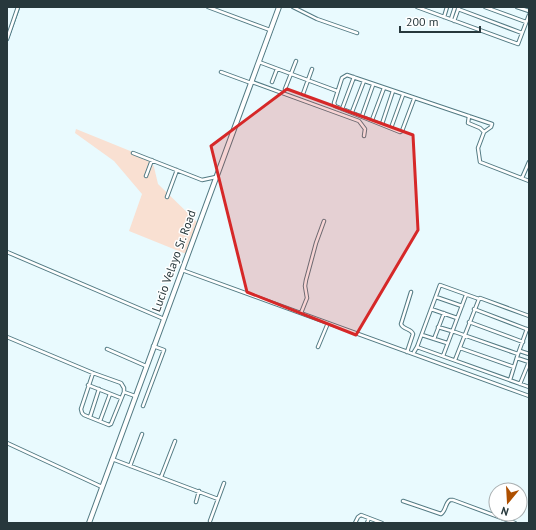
<svg xmlns="http://www.w3.org/2000/svg" width="536" height="530" viewBox="0 0 536 530" font-family="'PT Sans',sans-serif">
	<rect width="100%" height="100%" fill="#e9fafe"/>
	<path fill="#f9e0d2" d="M76 129 150 159 154 167 158 184 197 222 186 254 129 231 142 194 114 161 75 133Z"/>
	<g fill="none" stroke-linecap="round" stroke-linejoin="round">
		<path stroke="#378696" stroke-width="1" d="M7 43 20 7
			M264 54 281 7"/>
		<g stroke="#527a83" stroke-width="4.5">
			<path id="street" d="M208 7 270 30
				M293 7 317 19 357 33
				M417 7 518 44 529 15
				M485 7 526 22
				M517 7 529 11
				M458 9 522 33
				M444 17 447 7
				M451 19 455 7
				M454 21 459 7
				M7 39 18 7
				M259 62 337 91
				M221 72 251 83
				M252 82 359 121 365 129 364 136
				M272 82 277 69
				M285 89 296 61
				M303 94 312 69
				M414 99 402 131 400 132 335 106 334 103 342 78 347 75 492 124 491 127 484 132
				M342 109 354 77
				M352 112 364 81
				M362 116 373 85
				M469 116 468 123 480 128 484 132 478 148 480 162 529 181
				M372 120 384 88
				M382 124 393 91
				M391 128 403 95
				M133 153 202 180 216 177
				M146 176 152 160
				M522 178 529 162
				M167 197 177 170
				M7 252 164 319
				M182 270 529 396
				M436 297 462 306
				M431 309 457 318
				M474 309 529 330
				M301 313 307 298 305 286 306 280 309 269 316 243 324 221
				M469 322 523 342
				M438 327 455 332 518 354
				M422 335 447 343
				M7 337 93 373 121 383 124 388V392L135 396
				M434 339 444 313
				M318 347 328 323
				M417 347 529 387
				M460 348 514 367
				M107 349 146 366
				M520 351 529 354
				M407 352 413 334C411 328 403 330 401 324L411 292
				M414 352 417 347 440 285 479 299 480 298 529 316
				M443 356 466 295
				M517 358 529 362
				M455 360 479 299
				M93 373 81 409 82 413 84 415 109 425 111 424 124 392
				M510 380 518 354 527 329
				M520 384 529 362
				M88 385 121 398
				M143 406 164 350 153 346
				M90 417 99 389
				M100 421 110 394
				M7 443 102 487
				M112 459 218 499
				M130 466 142 434
				M161 477 175 441
				M403 501 441 514C446 511 445 503 450 500H453L515 523
				M196 502 199 491
				M210 521 224 483
				M355 523 358 517 361 515 382 523
				M367 523 369 518"/>
		</g>
		<g stroke="#527a83" stroke-width="6">
			<path id="secondary" d="M89 523 279 7"/>
		</g>
		<use href="#street" stroke="#fff" stroke-width="2.5"/>
		<use href="#secondary" stroke="#fff" stroke-width="4"/>
	</g>
	<path fill="#d62828" fill-opacity="0.2" stroke="#d62828" stroke-width="3" stroke-linejoin="round" d="M287 89 413 135 418 230 356 335 247 292 211 146Z"/>
	<g text-anchor="middle" stroke-width="3" stroke-linejoin="round" paint-order="stroke">
		<g font-size="12" fill="#27383c" stroke="#fff">
			<text transform="translate(174 261) rotate(-70)" y="4">Lucio Velayo Sr. Road</text>
		</g>
	</g>
	<rect width="536" height="530" fill="none" stroke="#27383c" stroke-width="16"/>
	<g transform="translate(508 502) rotate(198)"><circle r="19" fill="#ffffff" stroke="#a9afb1"/>
	<path d="M0-3L7 15L0 10L-7 15Z" fill="#ae4f00"/>
	<text y="-6" font-size="11" font-weight="bold" text-anchor="middle" fill="#27383c">N</text>
	</g>
	<path d="M400 26v6h80v-6" fill="none" stroke="#27383c" stroke-width="2"/>
	<text x="406" y="26" font-size="12" fill="#27383c" stroke="#ffffff" stroke-width="3" paint-order="stroke">200 m</text>
</svg>
